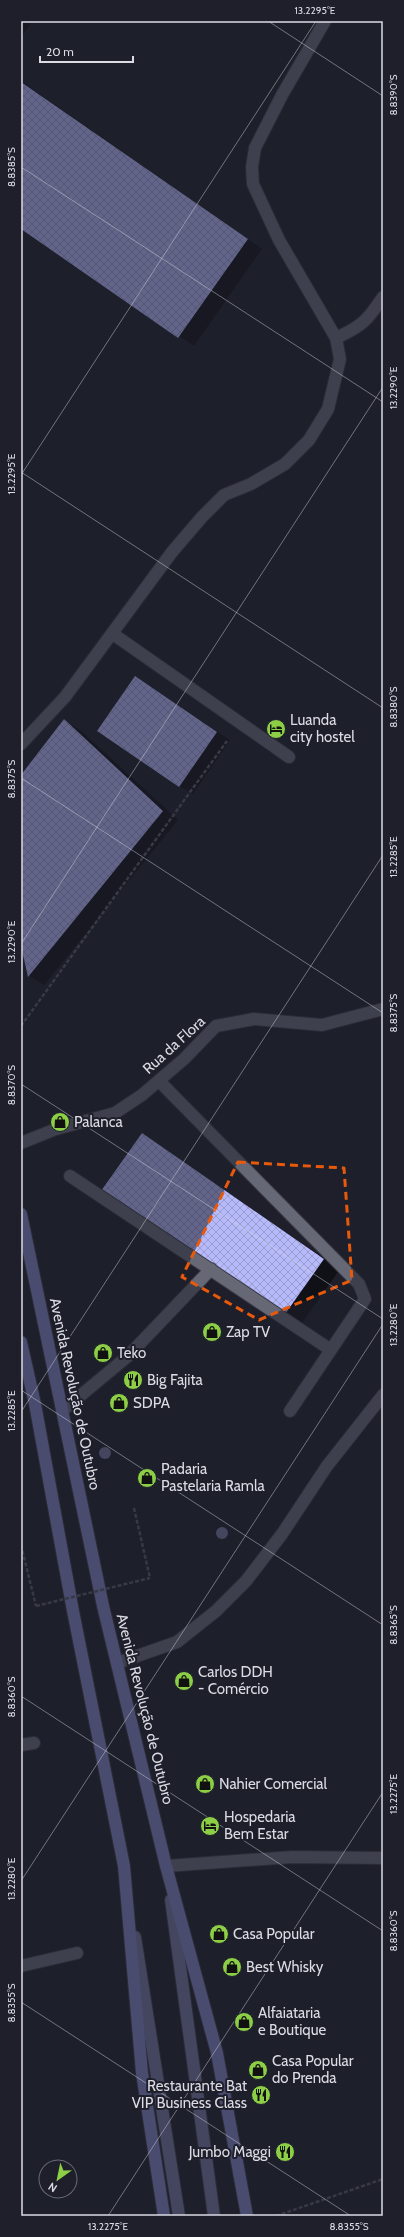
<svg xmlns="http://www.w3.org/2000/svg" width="404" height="2237" viewBox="0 0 404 2237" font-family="Cabin,sans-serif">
	<defs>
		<pattern id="building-cross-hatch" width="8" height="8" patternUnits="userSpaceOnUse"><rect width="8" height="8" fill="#b6bafb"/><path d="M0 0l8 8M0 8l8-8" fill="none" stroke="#999ccd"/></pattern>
	</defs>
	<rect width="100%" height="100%" fill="#1e1f2b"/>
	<path fill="#0007" d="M21 21H32L21 38Z
		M21 81 262 249 194 346 21 228Z
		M136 677 230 740 193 794 179 786Z
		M64 721 80 730 178 820 44 985 29 976 21 942V777Z
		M142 1135 340 1269 300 1326 284 1316Z"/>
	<path fill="url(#building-cross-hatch)" d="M21 82 248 239 178 338 21 229Z
		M135 676 217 732 179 787 97 731Z
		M64 719 163 811 28 977 21 946V775Z
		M142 1133 324 1259 283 1317 101 1191Z"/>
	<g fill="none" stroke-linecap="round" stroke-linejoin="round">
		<g stroke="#3a3b45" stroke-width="14">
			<path id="street" d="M336 338C362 326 367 321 383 297
				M113 634 289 757
				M21 744 65 697 172 552 202 517 224 495 251 484 285 464 309 440 328 409 340 359 336 338 279 240 253 184 252 167 255 148 282 95 325 21
				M159 1081 359 1284 365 1299 290 1411
				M21 1143 56 1129 115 1113 142 1095 184 1059 216 1026 254 1019 322 1025 383 1009
				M70 1176 331 1350
				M62 1411 128 1356 211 1269
				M117 1663 177 1642 216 1611 246 1581 282 1534 327 1466 383 1395
				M21 1745 34 1743
				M166 1866 292 1857 383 1858
				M21 1966 77 1953"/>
		</g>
		<g stroke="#3a3b45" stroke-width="14">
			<path id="secondary" d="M171 1900 214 2216
				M135 1937 179 2216"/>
		</g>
		<g stroke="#3a3b45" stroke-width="14">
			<path id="primary" d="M21 1214 103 1606 166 1866 217 2053 247 2216
				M21 1342 35 1404 73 1611 124 1866 142 2073 164 2216"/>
		</g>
		<path stroke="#585963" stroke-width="2.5" stroke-dasharray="4 2" stroke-linecap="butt" d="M21 1026 227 741
			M134 1508 150 1578
			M21 1545 36 1606
			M276 2216 383 2179"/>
		<use href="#street" stroke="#676876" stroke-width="12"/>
		<use href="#secondary" stroke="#73749b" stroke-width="12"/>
		<use href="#primary" stroke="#7f80c0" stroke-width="12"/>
		<path stroke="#585963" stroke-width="2.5" stroke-dasharray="4 2" stroke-linecap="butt" d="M36 1606 150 1578"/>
	</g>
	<g fill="#73769d">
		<circle cx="105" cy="1453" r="6"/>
		<circle cx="222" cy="1533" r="6"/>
	</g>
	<path d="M0 0H404V2237H0ZM238 1162 344 1168 352 1280 259 1320 182 1277Z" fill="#1e1f2b" fill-opacity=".55" fill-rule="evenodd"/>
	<path fill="none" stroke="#e8590c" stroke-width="3" stroke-dasharray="8 5" stroke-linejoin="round" d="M238 1162 344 1168 352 1280 259 1320 182 1277Z"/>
	<path fill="none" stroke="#dadbe3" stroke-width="1" stroke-opacity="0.45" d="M268 21 383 96M21 167 383 402M21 472 383 708M21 475 316 21M21 778 383 1013M21 944 383 387M21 1084 383 1319M21 1390 383 1625M21 1412 383 855M21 1696 383 1931M21 1881 383 1324M21 2002 351 2216M108 2216 383 1792"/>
	<defs>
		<g id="hotel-disc" transform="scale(1)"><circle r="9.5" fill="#8cce45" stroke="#1e1f2b"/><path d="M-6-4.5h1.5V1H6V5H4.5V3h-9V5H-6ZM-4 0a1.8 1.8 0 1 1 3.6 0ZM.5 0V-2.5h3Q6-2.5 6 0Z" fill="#111"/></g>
		<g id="shop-disc" transform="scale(1)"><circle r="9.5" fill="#8cce45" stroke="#1e1f2b"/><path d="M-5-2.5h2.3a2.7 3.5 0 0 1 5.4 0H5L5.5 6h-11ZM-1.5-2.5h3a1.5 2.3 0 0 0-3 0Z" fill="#111"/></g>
		<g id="restaurant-disc" transform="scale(1)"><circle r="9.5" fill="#8cce45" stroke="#1e1f2b"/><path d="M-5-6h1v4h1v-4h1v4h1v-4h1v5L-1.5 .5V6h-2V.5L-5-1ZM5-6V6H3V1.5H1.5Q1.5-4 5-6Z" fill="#111"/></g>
	</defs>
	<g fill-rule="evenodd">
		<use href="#hotel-disc" x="276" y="729"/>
		<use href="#shop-disc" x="60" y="1122"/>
		<use href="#shop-disc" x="212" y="1332"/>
		<use href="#shop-disc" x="103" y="1353"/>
		<use href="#restaurant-disc" x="133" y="1380"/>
		<use href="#shop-disc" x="119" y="1403"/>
		<use href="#shop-disc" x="147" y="1478"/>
		<use href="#shop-disc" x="184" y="1681"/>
		<use href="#shop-disc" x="205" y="1784"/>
		<use href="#hotel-disc" x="210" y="1826"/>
		<use href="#shop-disc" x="219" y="1934"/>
		<use href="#shop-disc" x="232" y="1967"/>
		<use href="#shop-disc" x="244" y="2022"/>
		<use href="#shop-disc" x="258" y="2070"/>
		<use href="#restaurant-disc" x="261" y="2095"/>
		<use href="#restaurant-disc" x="285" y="2152"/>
	</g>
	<g text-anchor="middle" stroke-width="4" stroke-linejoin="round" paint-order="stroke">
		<g font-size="15" fill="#dadbe3" stroke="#1e1f2b" text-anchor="start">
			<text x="290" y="725">Luanda<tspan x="290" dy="17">city hostel</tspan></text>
			<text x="74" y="1127">Palanca</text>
			<text x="226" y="1337">Zap TV</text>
			<text x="117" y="1358">Teko</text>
			<text x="147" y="1385">Big Fajita</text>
			<text x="133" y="1408">SDPA</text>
			<text x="161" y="1474">Padaria<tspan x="161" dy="17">Pastelaria Ramla</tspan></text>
			<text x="198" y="1677">Carlos DDH<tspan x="198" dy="17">- Comércio</tspan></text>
			<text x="219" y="1789">Nahier Comercial</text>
			<text x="224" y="1822">Hospedaria<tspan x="224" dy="17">Bem Estar</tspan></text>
			<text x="233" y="1939">Casa Popular</text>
			<text x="246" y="1972">Best Whisky</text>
			<text x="258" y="2018">Alfaiataria<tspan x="258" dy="17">e Boutique</tspan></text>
			<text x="272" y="2066">Casa Popular<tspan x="272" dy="17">do Prenda</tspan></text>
			<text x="247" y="2091" text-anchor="end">Restaurante Bat<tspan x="247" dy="17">VIP Business Class</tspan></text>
			<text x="271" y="2157" text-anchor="end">Jumbo Maggi</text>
		</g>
		<g font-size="15" fill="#dadbe3" stroke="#1e1f2b">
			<text transform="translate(174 1045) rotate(-42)" y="5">Rua da Flora</text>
			<text transform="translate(75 1394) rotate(78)" y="5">Avenida Revolução de Outubro</text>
			<text transform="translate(145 1709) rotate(76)" y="5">Avenida Revolução de Outubro</text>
		</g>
	</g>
	<rect width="404" height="2237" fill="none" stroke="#1e1f2b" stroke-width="44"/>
	<g transform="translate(58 2179) rotate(213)"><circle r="19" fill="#1e1f2b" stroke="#696a75"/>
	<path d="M0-3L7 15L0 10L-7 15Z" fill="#8cce45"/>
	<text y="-6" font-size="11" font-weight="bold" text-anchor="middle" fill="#dadbe3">N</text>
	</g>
	<path d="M40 56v6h93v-6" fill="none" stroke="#dadbe3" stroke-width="2"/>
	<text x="46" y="56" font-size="12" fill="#dadbe3" stroke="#1e1f2b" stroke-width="3" paint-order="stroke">20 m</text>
	<rect x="22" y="22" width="360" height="2193" fill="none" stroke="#dadbe3" stroke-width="1.5"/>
	<g font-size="10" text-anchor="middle" fill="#dadbe3">
		<text x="315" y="14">13.2295°E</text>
		<text transform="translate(393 95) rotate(-90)" y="4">8.8390°S</text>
		<text transform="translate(11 167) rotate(-90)" y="4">8.8385°S</text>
		<text transform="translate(393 388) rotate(-90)" y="4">13.2290°E</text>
		<text transform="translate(11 474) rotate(-90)" y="4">13.2295°E</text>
		<text transform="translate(393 707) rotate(-90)" y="4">8.8380°S</text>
		<text transform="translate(11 779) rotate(-90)" y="4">8.8375°S</text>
		<text transform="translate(393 857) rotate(-90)" y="4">13.2285°E</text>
		<text transform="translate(11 942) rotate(-90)" y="4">13.2290°E</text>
		<text transform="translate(393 1013) rotate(-90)" y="4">8.8375°S</text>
		<text transform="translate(11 1085) rotate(-90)" y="4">8.8370°S</text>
		<text transform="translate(393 1325) rotate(-90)" y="4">13.2280°E</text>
		<text transform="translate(11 1411) rotate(-90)" y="4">13.2285°E</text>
		<text transform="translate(393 1625) rotate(-90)" y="4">8.8365°S</text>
		<text transform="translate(11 1697) rotate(-90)" y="4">8.8360°S</text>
		<text transform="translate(393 1794) rotate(-90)" y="4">13.2275°E</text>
		<text transform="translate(11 1879) rotate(-90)" y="4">13.2280°E</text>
		<text transform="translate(393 1931) rotate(-90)" y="4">8.8360°S</text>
		<text transform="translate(11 2003) rotate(-90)" y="4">8.8355°S</text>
		<text x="108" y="2230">13.2275°E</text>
		<text x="349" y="2230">8.8355°S</text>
	</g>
</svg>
